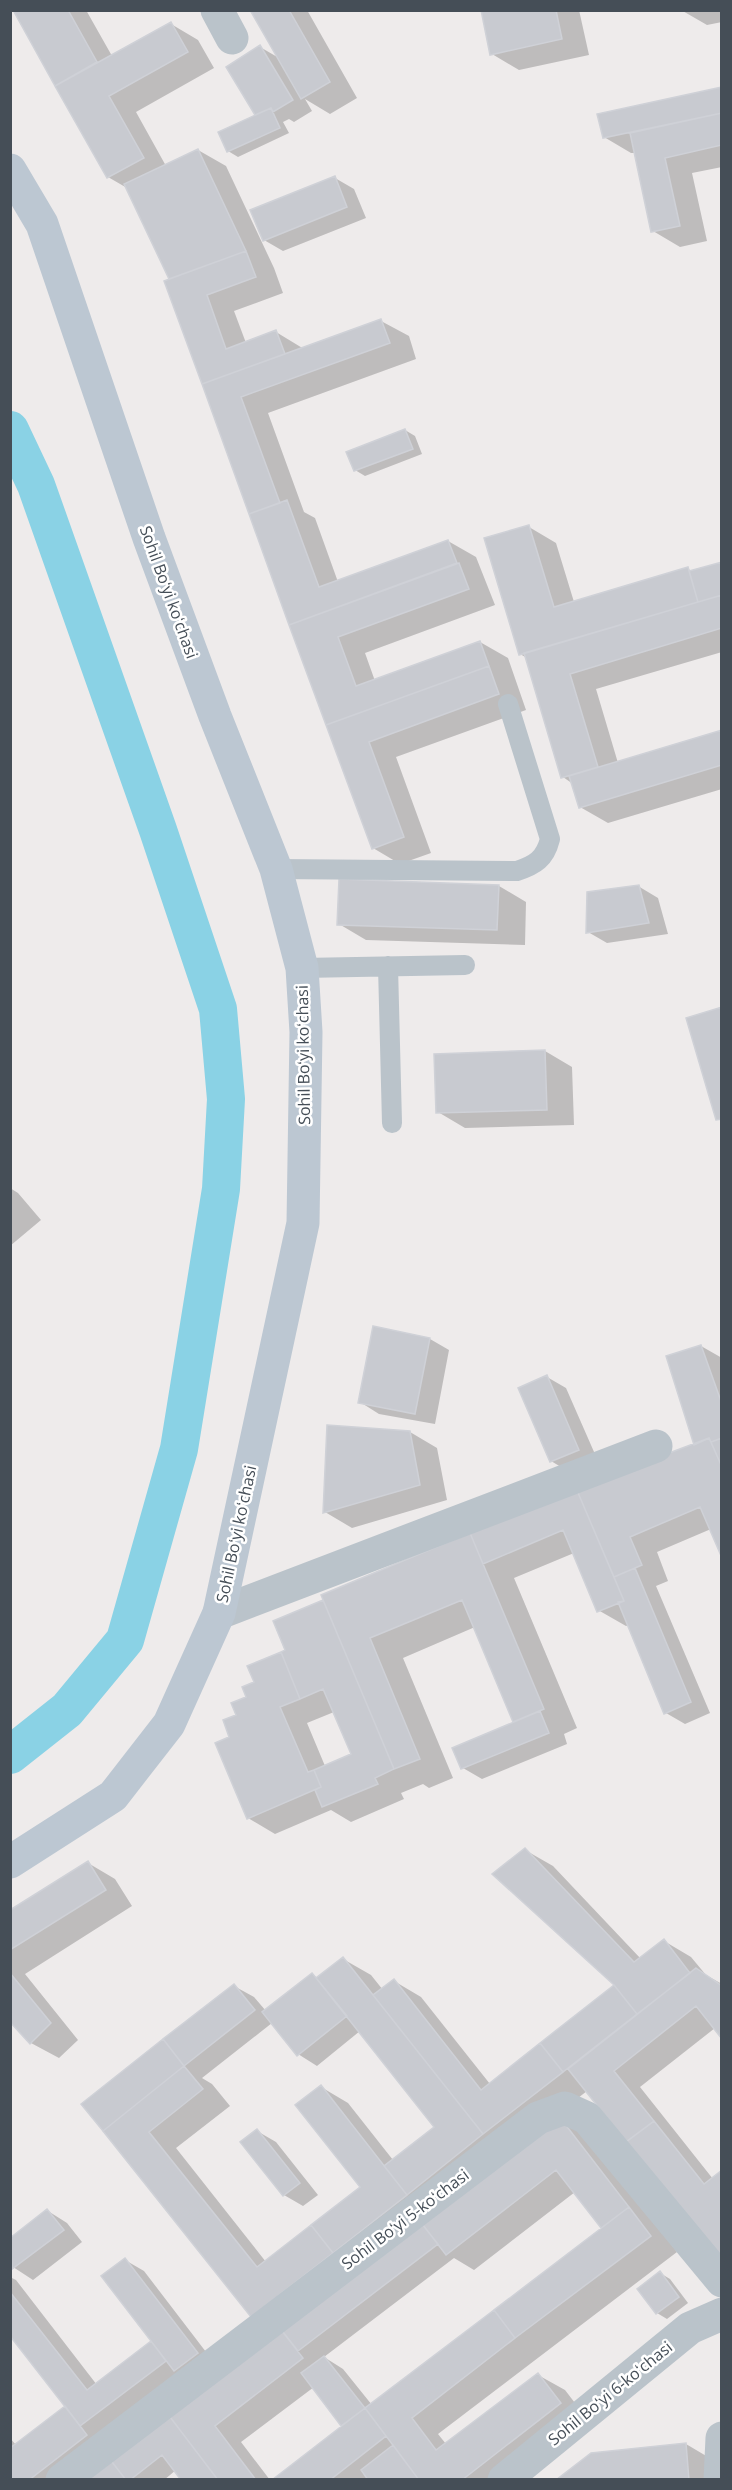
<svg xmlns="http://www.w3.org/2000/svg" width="732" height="2490" viewBox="0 0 732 2490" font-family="'Open Sans',sans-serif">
	<rect width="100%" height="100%" fill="#eeebeb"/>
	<path fill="#0003" fill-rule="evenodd" d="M15 10H86L112 56 171 24 198 40 214 68 136 112 166 166 198 150 226 166 274 268 283 293 234 311 246 343 276 332 304 349 381 321 409 336 416 359 268 413 304 512 315 518 338 582 448 541 476 557 495 605 365 653 375 681 480 642 508 658 526 710 396 757 431 853 400 864 373 848 166 282 171 280 127 188 108 177Z
		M252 10H307L357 98 330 114 305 99 312 111 294 122 289 119 283 122 289 133 238 157 228 151 257 116 228 67 260 47 279 58Z
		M482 10H579L589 55 519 70 492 54Z
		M681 10H722V22L707 25Z
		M722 89V167L692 173 707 241 680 247 653 231 636 153H631L604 137Z
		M335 178 354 189 366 218 283 251 264 240Z
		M405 430 415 436 422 454 365 476 355 470Z
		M529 527 556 543 574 602 687 568 693 572 722 563V652L596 689 618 763 722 732V789L608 823 580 807 573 784 563 777 527 658 520 654Z
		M499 886 526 902 525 945 366 940 339 924Z
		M638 886 658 898 668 934 607 943 588 932Z
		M545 1051 572 1067 574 1125 465 1128 438 1112Z
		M10 1188 18 1193 41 1220 10 1246Z
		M430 1339 449 1350 435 1424 379 1414 360 1402Z
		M701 1346 722 1358V1554L711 1529 657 1552 668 1581 656 1586 710 1713 685 1724 666 1713 629 1625 626 1626 598 1610 574 1553 514 1578 577 1728 564 1734 567 1744 482 1779 463 1768 517 1723 475 1627 403 1658 453 1778 429 1788 423 1784 401 1793 404 1799 351 1822 331 1810 275 1834 248 1818 231 1737 238 1716 256 1682 287 1651 274 1622 325 1601 323 1596 696 1445ZM334 1712 353 1755 325 1766 307 1723Z
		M547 1377 566 1388 598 1461 571 1473 551 1461Z
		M410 1432 437 1448 447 1500 352 1528 325 1512Z
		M525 1850 553 1866 641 1959 664 1941 691 1957 706 1975 722 1984V2036L715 2028 640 2087 713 2179 722 2172V2259L587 2091 556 2115 586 2132 677 2252 438 2434 446 2444 538 2375 565 2390 588 2420 510 2480H274L344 2426 314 2387 241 2442 270 2480H183L176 2470 164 2480H82L277 2331 83 2104 234 1986 254 1997 266 2011 312 1975 318 1978 343 1959 371 1975 383 1990 394 1981 421 1997 490 2084 616 1985ZM272 2023 298 2054 317 2066 360 2031 436 2127 393 2160 348 2103 321 2087 362 2187 266 2262 176 2148 230 2106 212 2084 202 2078ZM575 2192 603 2228 372 2405 343 2369 324 2357 454 2258 474 2270Z
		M88 1863 115 1879 132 1906 25 1974 78 2040 59 2058 31 2043 10 2020V1911Z
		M257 2131 276 2142 318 2195 303 2206 284 2195Z
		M48 2211 67 2223 82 2242 33 2280 10 2265V2240Z
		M125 2260 144 2271 216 2365 77 2480H10V2438L16 2445 67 2406 10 2334V2277L16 2280 97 2385 153 2341Z
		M660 2273 670 2279 688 2303 667 2319 657 2313Z
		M686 2444 713 2460 715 2480H559Z"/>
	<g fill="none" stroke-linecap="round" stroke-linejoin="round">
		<path stroke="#8ad2e5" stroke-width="38" d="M10 430 36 485 158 830 218 1009 226 1099 221 1189 179 1449 125 1640 67 1710 10 1755"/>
	</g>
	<path fill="#c8cad0" stroke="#cfd1d7" stroke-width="1.5" d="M13 10H68L97 62 55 86Z
		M250 10H289L330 82 301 99Z
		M481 10H556L562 39 490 55Z
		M171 22 188 52 109 96 144 158 107 178 55 86Z
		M260 45 293 100 273 112 271 108 255 115 226 67Z
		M722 87V113L603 138 597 114Z
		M271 108 280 128 227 152 218 132Z
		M722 113V145L665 158 680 226 651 232 630 133Z
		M198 149 246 251 169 279 124 184Z
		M335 176 347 207 263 241 250 210Z
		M246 251 256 277 207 295 226 349 276 330 285 354 202 384 164 281Z
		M381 319 390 343 241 397 280 503 249 514 202 384Z
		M405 429 413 449 354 471 346 452Z
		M287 500 319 587 448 540 457 563 289 625 249 514Z
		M529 525 554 607 688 567 698 602 519 655 484 538Z
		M722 562V595L698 602 689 571Z
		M459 563 469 589 338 637 356 686 480 641 489 666 326 725 289 625Z
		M722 595V628L570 674 598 767 561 778 524 653Z
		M489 666 499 694 369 742 404 837 372 849 326 725Z
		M722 730V765L579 808 569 776Z
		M339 879 499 885 497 930 337 925Z
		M639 885 649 923 586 933 587 892Z
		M722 1007V1119L716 1120 686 1018Z
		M545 1050 547 1110 436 1113 434 1054Z
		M373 1326 430 1338 415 1414 358 1403Z
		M701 1345 722 1404V1438L711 1442 709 1438 694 1445 666 1356Z
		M547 1375 579 1450 550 1462 518 1388Z
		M327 1425 410 1431 420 1485 323 1513Z
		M709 1438 722 1467V1558L700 1507 630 1537 642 1565 614 1577 576 1488Z
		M722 1438V1467L711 1442Z
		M576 1488 624 1601 597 1612 563 1530 483 1564 470 1533Z
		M470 1533 544 1709 513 1722 462 1600 370 1638 420 1759 394 1769 321 1595Z
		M635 1568 691 1702 664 1714 618 1602 624 1601 614 1577Z
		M323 1600 394 1769 375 1778 378 1784 322 1807 315 1790 321 1787 314 1770 351 1754 323 1689 300 1699 281 1652 285 1650 273 1621Z
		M281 1652 300 1699 280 1707 308 1772 314 1770 321 1787 247 1819 215 1743 229 1737 223 1720 236 1715 231 1703 246 1697 242 1687 254 1682 247 1666Z
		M540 1711 549 1733 461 1769 452 1748Z
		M525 1848 634 1962 664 1939 690 1973 637 2014 614 1985 492 1874Z
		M88 1861 106 1890 10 1950V1910Z
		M343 1957 483 2134 407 2195 384 2166 434 2127 316 1978Z
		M696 1968 722 1986V2039L696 2006 614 2071 654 2121 626 2142 568 2069Z
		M10 1973 51 2023 30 2044 10 2022Z
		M312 1973 347 2016 297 2056 262 2012Z
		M394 1979 481 2090 540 2043 563 2072 483 2134 373 1995Z
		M234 1984 255 2010 184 2066 163 2039Z
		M614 1985 637 2014 563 2072 540 2043Z
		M163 2039 184 2066 103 2131 81 2104Z
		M184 2066 203 2089 149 2132 257 2267 311 2225 333 2253 251 2317 103 2131Z
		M321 2085 407 2195 333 2253 311 2225 360 2187 295 2105Z
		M558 2115 629 2207 601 2228 556 2170 446 2255 419 2220Z
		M654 2121 704 2184 722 2170V2254L717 2258 626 2142Z
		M257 2129 300 2183 283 2196 240 2142Z
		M629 2207 651 2236 515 2338 494 2310Z
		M47 2209 64 2230 12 2269 10 2238Z
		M419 2220 438 2244 298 2351 279 2327Z
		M125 2258 198 2353 174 2371 101 2276Z
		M660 2271 679 2297 656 2314 637 2289Z
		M10 2292 87 2390 151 2341 166 2361 80 2426 10 2336Z
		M494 2310 515 2338 412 2418 436 2450 538 2373 561 2403 462 2480H419L365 2408Z
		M279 2327 303 2358 215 2426 256 2480H218L167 2413Z
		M324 2356 365 2408 341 2426 301 2373Z
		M65 2406 87 2435 29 2480H10V2448Z
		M365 2408 386 2436 330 2480H272Z
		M167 2413 218 2480H181L162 2455 130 2480H126L109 2458Z
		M686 2443 689 2480H556L591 2453Z
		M393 2445 419 2480H368L361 2470Z
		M109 2458 126 2480H80Z"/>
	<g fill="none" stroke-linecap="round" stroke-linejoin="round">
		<path stroke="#bac3ca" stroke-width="20" d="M276 869 517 871C535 865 545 859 550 839L508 704
			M388 966 392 1123
			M302 968 465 965"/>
		<path stroke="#bac3ca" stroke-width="33" d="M217 10 232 38
			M219 1613 656 1446
			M62 2480 538 2118 565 2108 587 2118 722 2281
			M504 2480 690 2328 722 2314
			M720 2480 722 2438"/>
		<path stroke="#bcc7d2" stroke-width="33" d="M10 170 42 224 149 538 215 716 276 869 302 968 306 1032 303 1223 219 1613 169 1724 113 1796 10 1862"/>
	</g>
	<g text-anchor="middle" stroke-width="5" stroke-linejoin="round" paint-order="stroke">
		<g font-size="16" fill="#454e57" stroke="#fff">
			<text transform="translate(169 592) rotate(70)" y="6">Sohil Boʻyi koʻchasi</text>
			<text transform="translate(303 1055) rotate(-91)" y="6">Sohil Boʻyi koʻchasi</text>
			<text transform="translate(236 1534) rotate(-78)" y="6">Sohil Boʻyi koʻchasi</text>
			<text transform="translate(405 2219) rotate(-37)" y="6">Sohil Boʻyi 5-koʻchasi</text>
			<text transform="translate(610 2393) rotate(-39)" y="6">Sohil Boʻyi 6-koʻchasi</text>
		</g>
	</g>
	<rect width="732" height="2490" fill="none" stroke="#454e57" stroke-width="24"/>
</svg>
